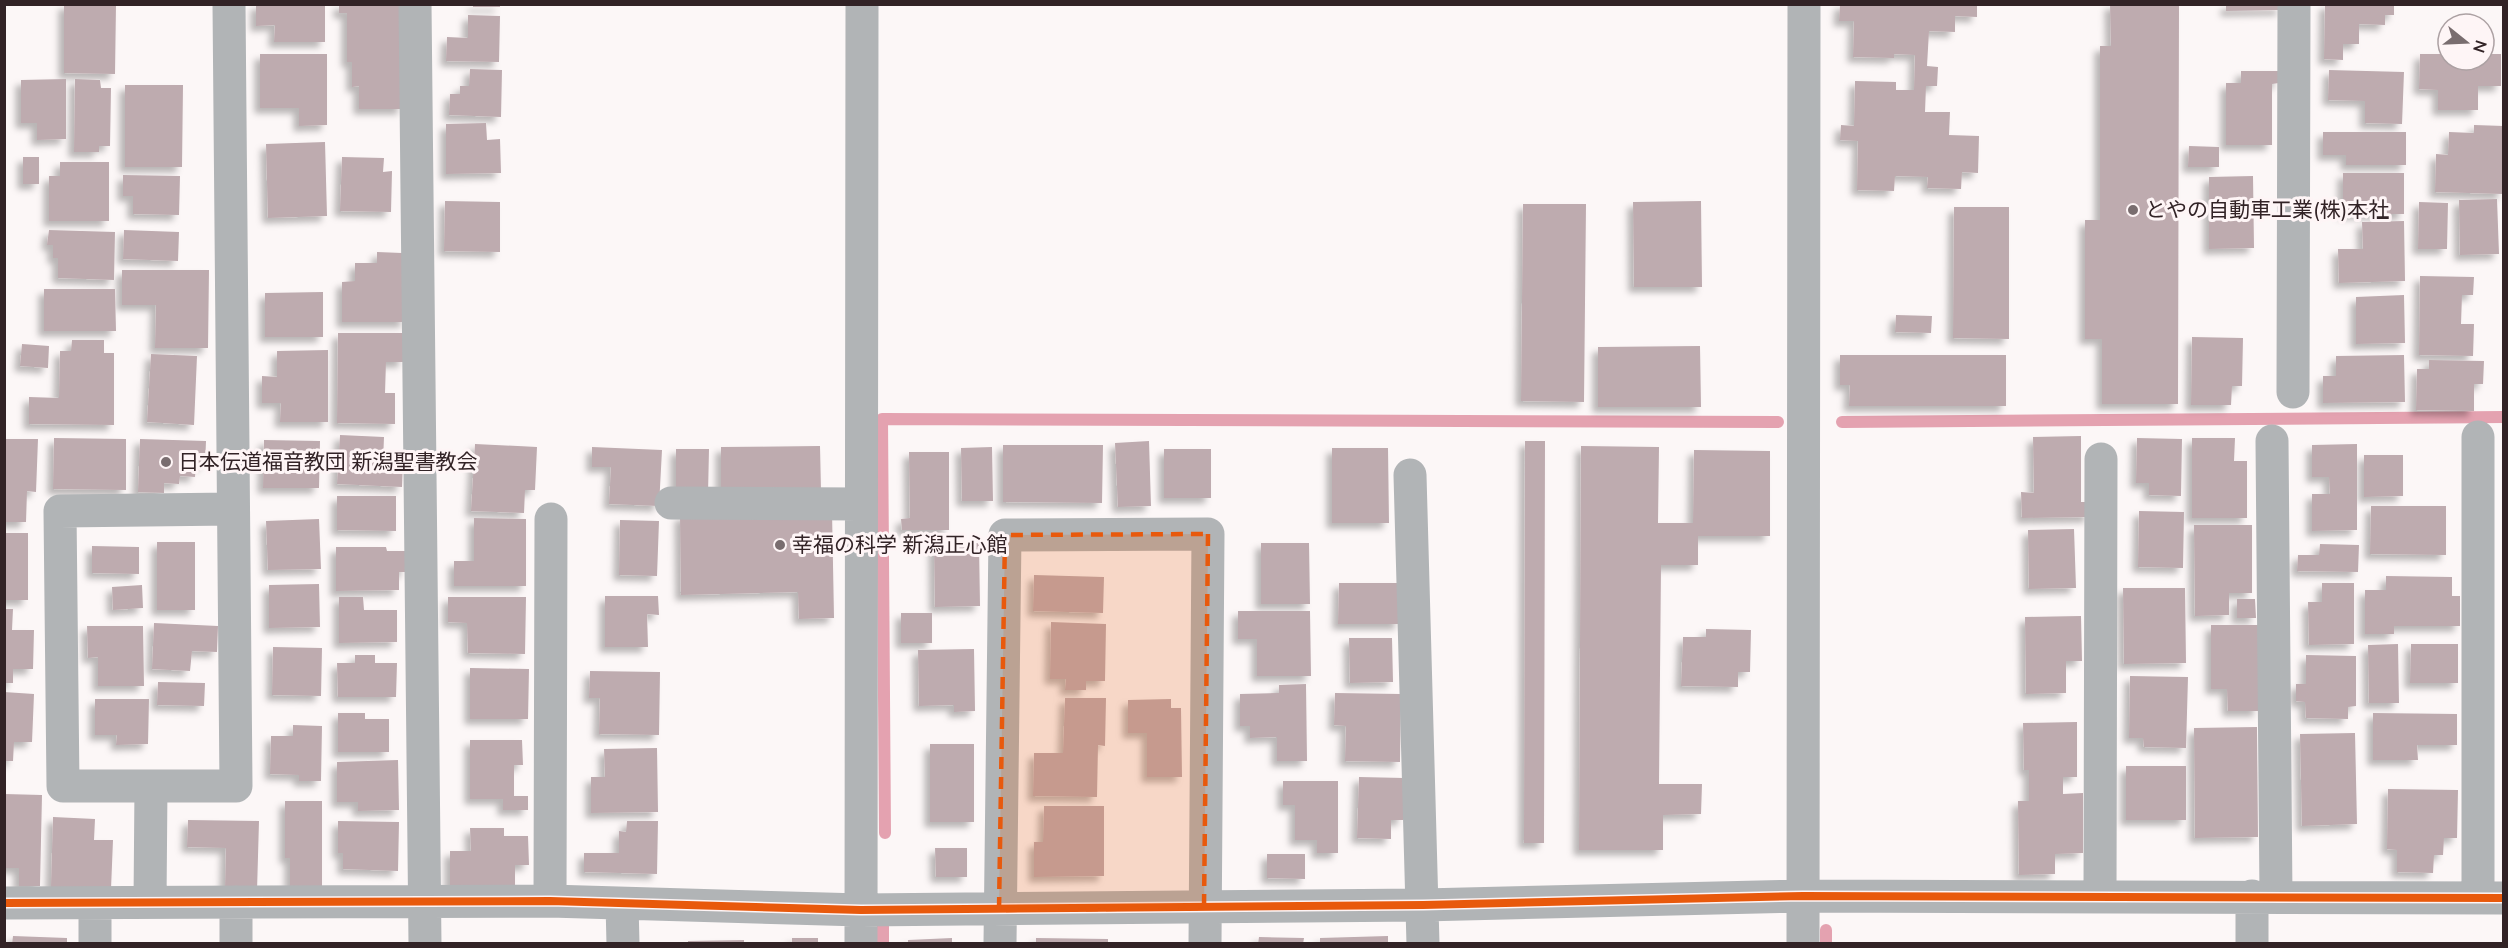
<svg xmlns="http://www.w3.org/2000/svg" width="2508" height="948" viewBox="0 0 2508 948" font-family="Mulish,'Noto Sans JP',sans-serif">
	<defs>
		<filter id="shadow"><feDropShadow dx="-5.5" dy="5.5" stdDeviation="3" flood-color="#0004"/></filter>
	</defs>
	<rect width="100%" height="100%" fill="#fcf7f7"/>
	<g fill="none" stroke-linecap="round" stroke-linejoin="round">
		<path stroke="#e4a2b0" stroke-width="12" d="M1842 422 2504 417
			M885 833 882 419 1778 422
			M883 925V944
			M1826 930V944"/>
	</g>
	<path fill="#beabaf" filter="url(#shadow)" d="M64 4H116L115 74 64 73Z
		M256 4H325V42H274L275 25 256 26Z
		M339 4H402L403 109H359V86L352 87V62H347V13H339Z
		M473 4H500V7H473Z
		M1840 4H1977V17L1955 16V32L1929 31 1927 66 1938 67 1937 86H1926L1925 112H1950L1949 135 1979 136 1978 173 1962 172 1961 189 1927 188 1928 177 1895 176 1894 191 1857 190 1858 141 1840 140 1841 125 1854 126 1855 81 1896 82V90H1914L1915 55 1894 54V58L1853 57 1854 21H1839Z
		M2110 4H2179L2178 404H2102V339H2085V220H2100V46H2111Z
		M2226 4H2282V10L2226 11Z
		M2325 4H2394V15H2385V25L2359 24V44H2343V60L2324 59Z
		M468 15 500 16 499 62 446 61 447 37 468 38Z
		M260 54H327V125L299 126V108H260Z
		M2420 54H2448V60H2484V54H2501V86H2478V110H2438V90L2419 89Z
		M470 69 502 70 501 117 449 115 450 94H460V86H469Z
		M2329 70 2404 72 2402 124 2365 123V101L2328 100Z
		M2241 71H2279V83L2272 84V145H2226V83H2241Z
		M66 79V139L37 140V123H21V80Z
		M75 79 100 80 101 88H111L110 146H99V152H74Z
		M125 85H183L182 167H125Z
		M486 123 487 140 500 139 501 173 446 174V124Z
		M2474 125 2504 126 2503 194 2435 192 2436 154 2448 155 2449 132 2474 133Z
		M2323 132H2406V165H2346V155H2323Z
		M325 142 327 216 268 218 266 144Z
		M2189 146 2219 147V167H2188Z
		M23 157H39V184H23Z
		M342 157 384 158 383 172 392 171 391 212 340 211Z
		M60 162H109V221H49V176H60Z
		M2343 173H2404V214H2343Z
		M123 175 180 176 179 215 133 214V196H123Z
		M2253 176 2254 248 2209 249V177Z
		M2497 199 2499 254 2460 255 2459 200Z
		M445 201 500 202V252L444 251Z
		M1701 201 1702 287H1634L1633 202Z
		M2419 202 2448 203 2447 249H2418Z
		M1523 204H1586L1584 402 1521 401Z
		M1954 207H2009V339L1953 338Z
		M2404 221 2405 281 2339 283 2338 249H2363L2362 222Z
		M49 230 115 232 114 280 58 278V258H53V245H47Z
		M124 230 179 232 178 261 123 259Z
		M377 252 402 253 406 322H342V282L355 281V263H377Z
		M122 270H209L208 348H155L156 305H122Z
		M2420 276 2474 277 2473 295H2462L2461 324H2474L2473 356 2419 355Z
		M44 289H115L116 331H44Z
		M323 292V337H265V293Z
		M2404 295 2405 343 2356 344V297Z
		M1896 315 1932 316 1931 333 1895 332Z
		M338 333H404V362H386L385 393H395V424L337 423Z
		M2192 337 2243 338 2242 386H2232L2231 405H2191Z
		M72 340H104V353H114V425L29 424V397L59 398 60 351H71Z
		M22 344 49 346 48 368 20 366Z
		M1700 346 1701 407H1598V347Z
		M328 350V422H280L281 403H262V376L277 377V351Z
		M151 354 197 356 194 425 147 422Z
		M1840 355H2006V406H1849L1850 385H1840Z
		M2404 355 2405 402 2323 403V376H2336V356Z
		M2429 360 2484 361 2483 384H2474V411L2416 410 2417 369H2429Z
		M340 435 384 437 383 462 403 463 402 487 337 484Z
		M2081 436V502H2090V517L2022 518 2021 492 2034 493 2033 437Z
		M54 438 126 439V490L53 489Z
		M2137 438 2182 439 2181 496 2149 495V483H2136Z
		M2192 438H2235L2234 461H2247V518H2192Z
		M5 439H38L36 492 27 491 26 522H5Z
		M140 439 206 441 205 465H196L195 477 180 476 179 484 164 483V493L138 492Z
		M264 440 320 441 319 488H263Z
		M1149 441 1151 506 1118 507 1115 443Z
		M1525 441H1545L1544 843H1524Z
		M475 444 537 447 535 490H525L524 513 471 511Z
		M2357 444V530L2312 531V494H2330L2329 477H2312V445Z
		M1003 445H1103L1102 503 1003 502Z
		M820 446 821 491H721V447Z
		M1581 446 1659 447 1658 523H1693L1694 450 1770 451V536H1698V565H1661L1659 784H1702L1701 814 1663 815V850H1579Z
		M592 447 662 450 659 506 609 504 611 467H592Z
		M992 447 993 501H962L961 448Z
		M1332 448H1388L1389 523H1332Z
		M676 449H709L708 495H676Z
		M1164 449H1211V498H1164Z
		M909 452H949V530H902L901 519 910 518Z
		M2364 455H2403V496L2364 497Z
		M337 496H396V531L337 530Z
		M2371 506H2446V555L2370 554Z
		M832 511 834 618 799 619 798 592 681 595 680 515Z
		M2139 511 2184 512 2183 568 2138 567Z
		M474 518 526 519V586H454V561H474Z
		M319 519 321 569 268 570 266 521Z
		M620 520 659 521 657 576 619 575Z
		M2194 525H2252V593H2229V615L2195 616Z
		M2074 529 2076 588 2029 589 2028 530Z
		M4 533H28V600H4Z
		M157 542H195V610H157Z
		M979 543 980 606 935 607 934 544Z
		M1261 543H1309L1310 604H1261Z
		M2320 544 2359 545 2358 572 2297 571 2298 555H2319Z
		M92 546 139 547V574L92 573Z
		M336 547H386L387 551H406V572H399V590L336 591Z
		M1034 575 1104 577 1103 613 1033 611Z
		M2386 576 2452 577V596H2460V626H2394V634H2365V590H2386Z
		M1339 583H1400V624H1338Z
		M2322 583H2354V644L2309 645 2308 602H2322Z
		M319 584 320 627 269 628V585Z
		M142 585 143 608 113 610 112 587Z
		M2123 588H2185L2186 663 2124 664Z
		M605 596H658L659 615 647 614 648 647H605Z
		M339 597H363L364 610H397V642L339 643Z
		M448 597H526L525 654 468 653 467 623 448 622Z
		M2237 599H2255L2256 618H2237Z
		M4 609H13L12 630H34L33 669H13V683H4Z
		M1238 611H1310L1311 676H1257V639H1238Z
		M901 613H932V643H901Z
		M2081 616 2082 661H2066V693L2026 694 2025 617Z
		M1051 622 1106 624 1105 681H1086V690H1065L1066 679H1050Z
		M154 623 218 626 217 652 192 651 190 671 152 669Z
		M2211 625H2258L2259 711H2228L2227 689H2211Z
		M87 626H143L144 686H98V657L88 658Z
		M1706 629 1751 630 1750 672H1738V687L1681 686 1683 637H1706Z
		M1349 638H1392L1393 682 1350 683Z
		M2398 644 2399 703H2369L2368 645Z
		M2411 644H2458V683H2410Z
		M273 647 322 648 321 696 272 695Z
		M974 649 975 711 954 712V705L919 706 918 650Z
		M355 655H375V663H397L396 697H338L337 663H355Z
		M2306 655 2356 656V706L2348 707V719L2306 718 2305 702 2296 701V684H2306Z
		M470 668 529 669 528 719H470Z
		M590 671 660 672 659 735 599 734 600 698H589Z
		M2130 676 2188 677 2186 748 2144 747 2143 738H2129Z
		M158 682 205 683 204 706 157 705Z
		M1306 684 1307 761H1277V737L1250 738V726H1240V694L1279 693V685Z
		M4 692 34 694 32 742H14L13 761H4Z
		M1335 693 1401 694 1400 762 1345 761 1346 726 1334 725Z
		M1065 698H1106L1105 746 1098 745 1097 797 1033 796 1034 753H1063Z
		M95 699H149L148 744 116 745 117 735H95Z
		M1171 699V708H1181L1182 777H1147V733H1128V700Z
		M338 713H365V719H389V752H338Z
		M2373 713 2457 714V745H2417L2418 760H2373Z
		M2077 722V777H2063V794L2083 793V853L2055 854V874L2019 875 2018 801H2029V770H2024L2023 723Z
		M293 725 322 726 321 781H299V775L270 774 271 736H293Z
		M2257 727 2258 837 2195 838 2194 728Z
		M2355 733 2357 824 2302 826 2300 734Z
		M470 740H522L523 765H514V796H528V810H503V799H470Z
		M930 744H974V822H930Z
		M657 748 658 812 591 813V777H605L604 749Z
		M398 760 399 810 358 811V802H337V762Z
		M2126 766H2186V820H2126Z
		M1359 777 1404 778 1403 820H1391V839L1357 838Z
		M1283 781H1338V853H1317V840H1295V805H1283Z
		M2388 789 2458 790 2457 838H2444L2443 855H2434L2433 873 2397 872V850L2387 849Z
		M4 794 42 795 40 886H19V868H4Z
		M285 801H322V889H290V858H285Z
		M1044 806H1104V876L1034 877V842H1043Z
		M53 817 95 819 94 840H113L111 889 51 887Z
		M188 820 259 821 257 891 225 890 226 848 187 847Z
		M338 821 399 822 398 871 343 869V853H338Z
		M627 821H658L657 874 584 872V853H619V831L626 832Z
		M470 828H504V836H528L529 865H515V886L450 887V851H471Z
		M935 848H967V877H936Z
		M1267 854H1305V879L1267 878Z
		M13 936 67 938V944H12Z
		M1388 936V944H1320V938Z
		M1259 937 1304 938 1303 944H1258Z
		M792 938H818V944H792Z
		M952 938V944H908V940Z
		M1036 938 1108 939V944H1036Z
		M744 940V944H688V941Z"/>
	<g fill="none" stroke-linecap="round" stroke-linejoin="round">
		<path stroke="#b1b4b6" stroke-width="33" d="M229 4 236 786H63L60 511 233 509
			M415 4 425 944
			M2293 392 2294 4
			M2478 437V898
			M2272 441 2276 897
			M1410 475 1423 944
			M671 503 860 504
			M2100 896 2101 459
			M2252 896V944
			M550 901 551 519
			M150 902 151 786
			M4 903 550 901 861 910 1423 905 1803 896 2504 898
			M622 904 623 944
			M95 944V903
			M236 944V902
			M861 944 862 4
			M1000 944 1005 535 1208 534 1205 944
			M1803 944 1804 4"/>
		<g stroke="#fef5f6" stroke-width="11">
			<path id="cycleway" d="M4 903 550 901 861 910 1423 905 1803 896 2504 898"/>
		</g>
		<use href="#cycleway" stroke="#e8590c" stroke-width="8"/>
	</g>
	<path fill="#e8590c" fill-opacity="0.2" stroke="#e8590c" stroke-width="4.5" stroke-dasharray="12 8" stroke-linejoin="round" d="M1208 534 1204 908 999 910 1005 535Z"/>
	<g fill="#796d6f" stroke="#fef5f6" stroke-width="2">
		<circle cx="2133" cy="210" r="6"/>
		<circle cx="166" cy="462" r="6"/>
		<circle cx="780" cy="545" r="6"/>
	</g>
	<g text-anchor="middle" stroke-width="6" stroke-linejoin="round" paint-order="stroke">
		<g font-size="21" fill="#322326" stroke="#fef5f6" text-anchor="start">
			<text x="2145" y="217">とやの自動車工業(株)本社</text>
			<text x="178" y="469">日本伝道福音教団 新潟聖書教会</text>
			<text x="792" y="552">幸福の科学 新潟正心館</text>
		</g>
	</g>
	<rect width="2508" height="948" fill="none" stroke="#322326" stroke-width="12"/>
	<g transform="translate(2466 42) rotate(108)"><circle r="28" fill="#fef5f6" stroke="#aca1a3" stroke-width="1.5"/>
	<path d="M0-4.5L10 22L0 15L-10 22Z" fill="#796d6f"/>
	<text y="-9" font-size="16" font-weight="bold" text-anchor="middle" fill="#322326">N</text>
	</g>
</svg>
